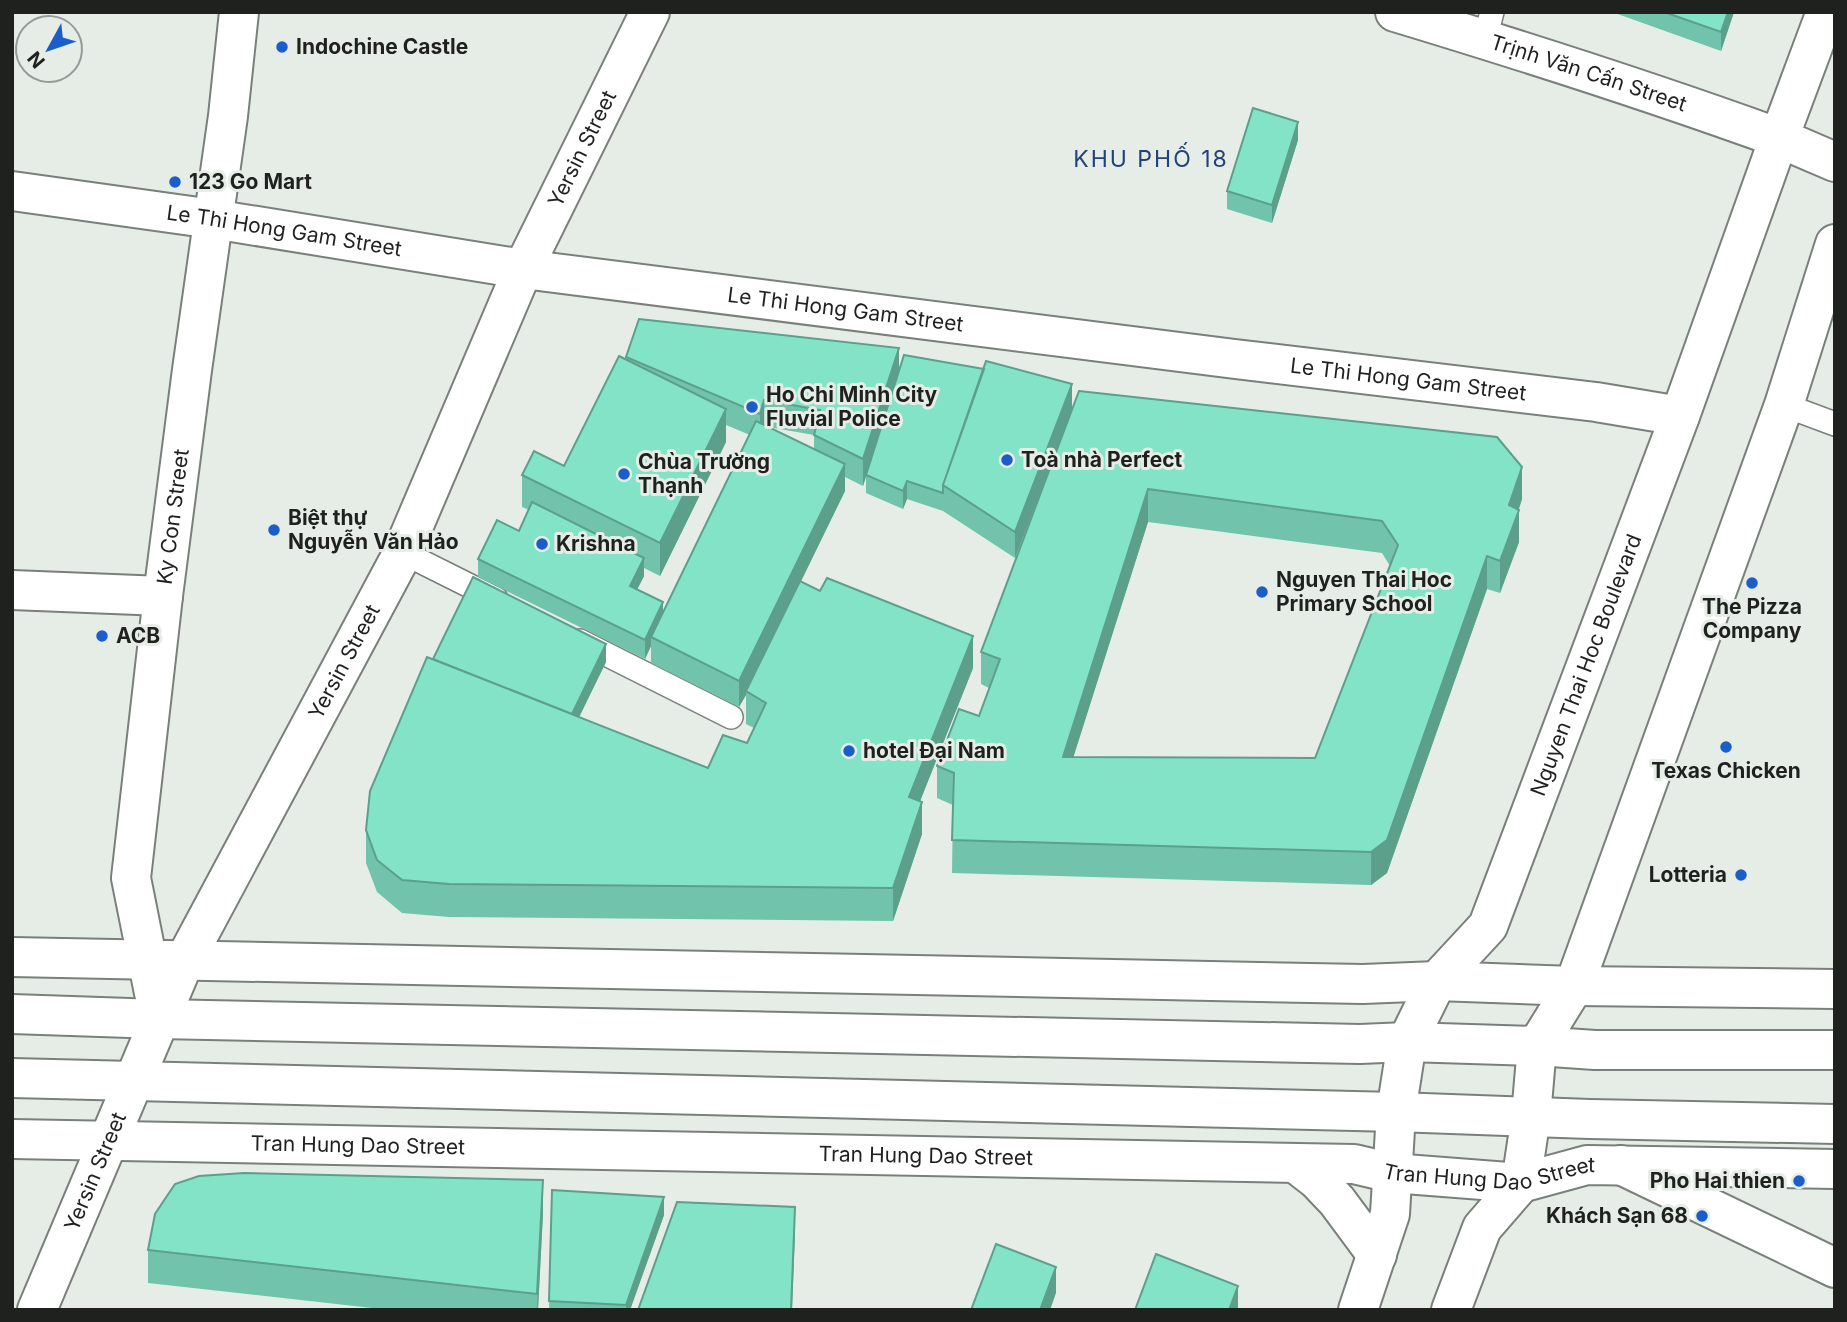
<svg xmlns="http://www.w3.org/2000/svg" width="1847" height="1322" viewBox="0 0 1847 1322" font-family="Inter,sans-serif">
	<rect width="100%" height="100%" fill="#e6ede7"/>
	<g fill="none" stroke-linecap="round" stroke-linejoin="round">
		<g stroke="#79807a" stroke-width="26">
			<path id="lane" d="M1485 39 1492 12
				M1784 405 1835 424
				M402 552 496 599
				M580 641 731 717"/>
		</g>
		<g stroke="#79807a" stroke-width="42">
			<g id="street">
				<path id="s1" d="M1395 12C1524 51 1652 92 1779 138"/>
				<path id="s2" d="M12 191 213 219 523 269 1235 359 1596 402 1680 416"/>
				<path d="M12 590 163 596"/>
				<path d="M1621 1165 1835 1268"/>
			</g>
		</g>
		<g stroke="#79807a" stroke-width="42">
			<g id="secondary">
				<path id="s3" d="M154 993 131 878 163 596 192 370 228 116 239 12"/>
				<path id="s4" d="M37 1310 184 962 400 558 523 269 650 12"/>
			</g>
		</g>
		<g stroke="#79807a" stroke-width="42">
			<g id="primary">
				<path d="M1779 138 1835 162"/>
				<path d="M12 957 1363 984 1437 981 1574 986 1835 989"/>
				<path d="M12 1014 159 1019 1360 1044 1407 1042 1537 1046 1595 1050H1835"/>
				<path d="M12 1078 1396 1112 1590 1119 1835 1124"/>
				<path id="s5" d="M12 1139 1354 1164 1392 1173 1521 1183 1587 1165 1835 1169"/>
				<path d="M1295 1163 1317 1180 1337 1201 1377 1255"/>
				<path id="s6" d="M1358 1310 1390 1214 1396 1112 1407 1042 1437 981 1488 926 1680 416 1779 138 1826 12"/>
				<path d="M1451 1310 1482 1228 1521 1183 1531 1116 1537 1046 1574 986 1784 405 1835 244"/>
			</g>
		</g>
		<use href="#lane" stroke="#fff" stroke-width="23"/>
		<use href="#street" stroke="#fff" stroke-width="38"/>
		<use href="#secondary" stroke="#fff" stroke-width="38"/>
		<use href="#primary" stroke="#fff" stroke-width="38"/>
	</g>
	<path fill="#71c3ab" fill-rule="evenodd" d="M1612 12H1734L1721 51Z
		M1298 140 1272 223 1227 209V191Z
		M626 357 899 372 1072 409 1522 499 1519 509V542L1500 593 1487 589 1387 873 1371 885 952 873 953 805 937 798V766L979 716 989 688 981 684V652L1064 431 1015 558 943 511 907 499 903 509 866 493V475L869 467 863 486 845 477V491L801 581 973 668 920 801 922 834 893 921 449 917 402 913 377 892 366 863V830L433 659 606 662 579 717 708 768 747 743 754 728 746 724V695L739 707 651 663V646L645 659 478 577V559L519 531 529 510 522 507V475L564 466 626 360ZM726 425 750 435 663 612 637 589 644 576V568L660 576 726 442ZM768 427 814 435V449ZM1148 522 1382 553 1390 566 1315 758 1073 757Z
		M552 1190 664 1215 630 1310H549Z
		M543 1213 538 1310H390L148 1283V1250Z"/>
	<path fill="#5c9f8b" d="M1728 12H1734L1721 51V32Z
		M1298 122V140L1272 223V205Z
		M899 348V374L863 486V459Z
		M1072 384V410L1015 558V532Z
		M764 400V426L760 440V414Z
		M726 409V442L660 576V543Z
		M845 464V491L747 692 746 691V695L739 707V681Z
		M1522 467V499L1509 538V505Z
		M907 481V499L903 509V491Z
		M1148 489V522L1063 790V757Z
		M1519 510V542L1500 593V561Z
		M1487 556V589L1387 873 1371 885V852Z
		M644 558V576L630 604V586Z
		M663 602V621L651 637V646L645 659V640Z
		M973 636V668L909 829V797Z
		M606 644V662L566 744V726Z
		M922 802V834L893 921V888Z
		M543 1180V1213L538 1310H537Z
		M664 1197V1215L630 1310H626V1305Z
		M795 1207V1233L792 1310H791Z
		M1056 1267V1293L1050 1310H1040Z
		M1238 1286V1310H1229Z"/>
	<path fill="#83e3c7" stroke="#5c9f8b" stroke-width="2" fill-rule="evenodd" d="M1664 12H1728L1721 32Z
		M1253 108 1298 122 1272 205 1227 191Z
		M639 319 899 348 863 459 814 435 820 410 764 400 760 414 626 357Z
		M904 355 984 369 943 485V493L907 481 903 491 866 475Z
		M619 356 726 409 660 543 522 475 534 451 564 466Z
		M986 361 1072 384 1015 532 943 485Z
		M1079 391 1497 437 1522 467 1509 505 1519 510 1500 561 1487 556 1387 840 1371 852 952 840 954 773 937 766 959 709 979 716 1000 659 981 652ZM1148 489 1382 521 1398 545 1315 758 1063 757Z
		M756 421 845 464 739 681 651 637Z
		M532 502 644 558 630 586 663 602 645 640 478 559 497 520 519 531Z
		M473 577 606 644 572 714 433 659Z
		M827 578 973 636 909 797 922 802 893 888 449 884 402 880 377 860 366 830 370 791 427 657 708 768 723 735 747 743 766 703 746 691 800 581 820 591Z
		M244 1173 543 1180 537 1294 148 1250 155 1214 175 1184 199 1176Z
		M552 1190 664 1197 626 1305 549 1301Z
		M677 1202 795 1207 791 1310H638Z
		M996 1244 1056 1267 1040 1310H971Z
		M1156 1254 1238 1286 1229 1310H1135Z"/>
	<g fill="#1b5ec9" stroke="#e6ede7" stroke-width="2.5">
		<circle cx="282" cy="47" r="7"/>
		<circle cx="175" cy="182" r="7"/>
		<circle cx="752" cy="407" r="7"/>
		<circle cx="1007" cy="460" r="7"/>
		<circle cx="624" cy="474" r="7"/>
		<circle cx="274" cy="530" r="7"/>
		<circle cx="542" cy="544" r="7"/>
		<circle cx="1752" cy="583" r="7"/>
		<circle cx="1262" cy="592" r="7"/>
		<circle cx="102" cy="636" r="7"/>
		<circle cx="1726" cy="747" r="7"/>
		<circle cx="849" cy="751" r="7"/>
		<circle cx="1741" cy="875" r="7"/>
		<circle cx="1799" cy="1181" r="7"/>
		<circle cx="1702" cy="1216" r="7"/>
	</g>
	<g text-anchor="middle" stroke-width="6" stroke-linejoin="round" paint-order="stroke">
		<g font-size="21" font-weight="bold" fill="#1f211f" stroke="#e6ede7" text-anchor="start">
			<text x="296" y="54">Indochine Castle</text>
			<text x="189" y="189">123 Go Mart</text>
			<text x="766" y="402">Ho Chi Minh City<tspan x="766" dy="24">Fluvial Police</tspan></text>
			<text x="1021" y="467">Toà nhà Perfect</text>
			<text x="638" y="469">Chùa Trường<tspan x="638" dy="24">Thạnh</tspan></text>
			<text x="288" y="525">Biệt thự<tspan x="288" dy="24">Nguyễn Văn Hảo</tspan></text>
			<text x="556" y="551">Krishna</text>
			<text x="1276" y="587">Nguyen Thai Hoc<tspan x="1276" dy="24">Primary School</tspan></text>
			<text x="1752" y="614" text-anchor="middle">The Pizza<tspan x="1752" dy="24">Company</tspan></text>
			<text x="116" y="643">ACB</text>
			<text x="863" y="758">hotel Đại Nam</text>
			<text x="1726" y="778" text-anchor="middle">Texas Chicken</text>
			<text x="1727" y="882" text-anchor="end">Lotteria</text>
			<text x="1785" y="1188" text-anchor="end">Pho Hai thien</text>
			<text x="1688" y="1223" text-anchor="end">Khách Sạn 68</text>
		</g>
		<g font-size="21" fill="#1f211f" stroke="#e6ede7">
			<text dy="7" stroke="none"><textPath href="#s1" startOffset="203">Trịnh Văn Cấn Street</textPath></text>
			<text dy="7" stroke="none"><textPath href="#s4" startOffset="1284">Yersin Street</textPath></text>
			<text dy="7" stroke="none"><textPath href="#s2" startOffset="275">Le Thi Hong Gam Street</textPath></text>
			<text dy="7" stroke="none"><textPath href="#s2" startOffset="842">Le Thi Hong Gam Street</textPath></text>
			<text dy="7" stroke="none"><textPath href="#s2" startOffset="1409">Le Thi Hong Gam Street</textPath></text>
			<text dy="7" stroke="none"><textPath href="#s3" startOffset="481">Ky Con Street</textPath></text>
			<text dy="7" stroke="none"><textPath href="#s4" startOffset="718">Yersin Street</textPath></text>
			<text dy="7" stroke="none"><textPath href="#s6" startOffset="696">Nguyen Thai Hoc Boulevard</textPath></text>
			<text dy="7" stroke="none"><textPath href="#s5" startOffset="346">Tran Hung Dao Street</textPath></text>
			<text dy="7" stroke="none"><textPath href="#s5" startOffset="914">Tran Hung Dao Street</textPath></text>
			<text dy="7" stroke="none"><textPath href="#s5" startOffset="1480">Tran Hung Dao Street</textPath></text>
			<text dy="7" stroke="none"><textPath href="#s4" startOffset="150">Yersin Street</textPath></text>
		</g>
		<g font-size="23" letter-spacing="2" fill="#224379" stroke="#e6ede7">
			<text x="1151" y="167">KHU PHỐ 18</text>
		</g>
	</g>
	<rect width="1847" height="1322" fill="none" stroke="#1f211f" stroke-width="28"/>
	<g transform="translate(49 49) rotate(230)"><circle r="33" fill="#e6ede7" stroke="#969b97" stroke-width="2"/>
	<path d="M0-5L12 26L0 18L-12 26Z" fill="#1b5ec9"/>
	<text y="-10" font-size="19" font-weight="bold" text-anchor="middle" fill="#1f211f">N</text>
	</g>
</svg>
